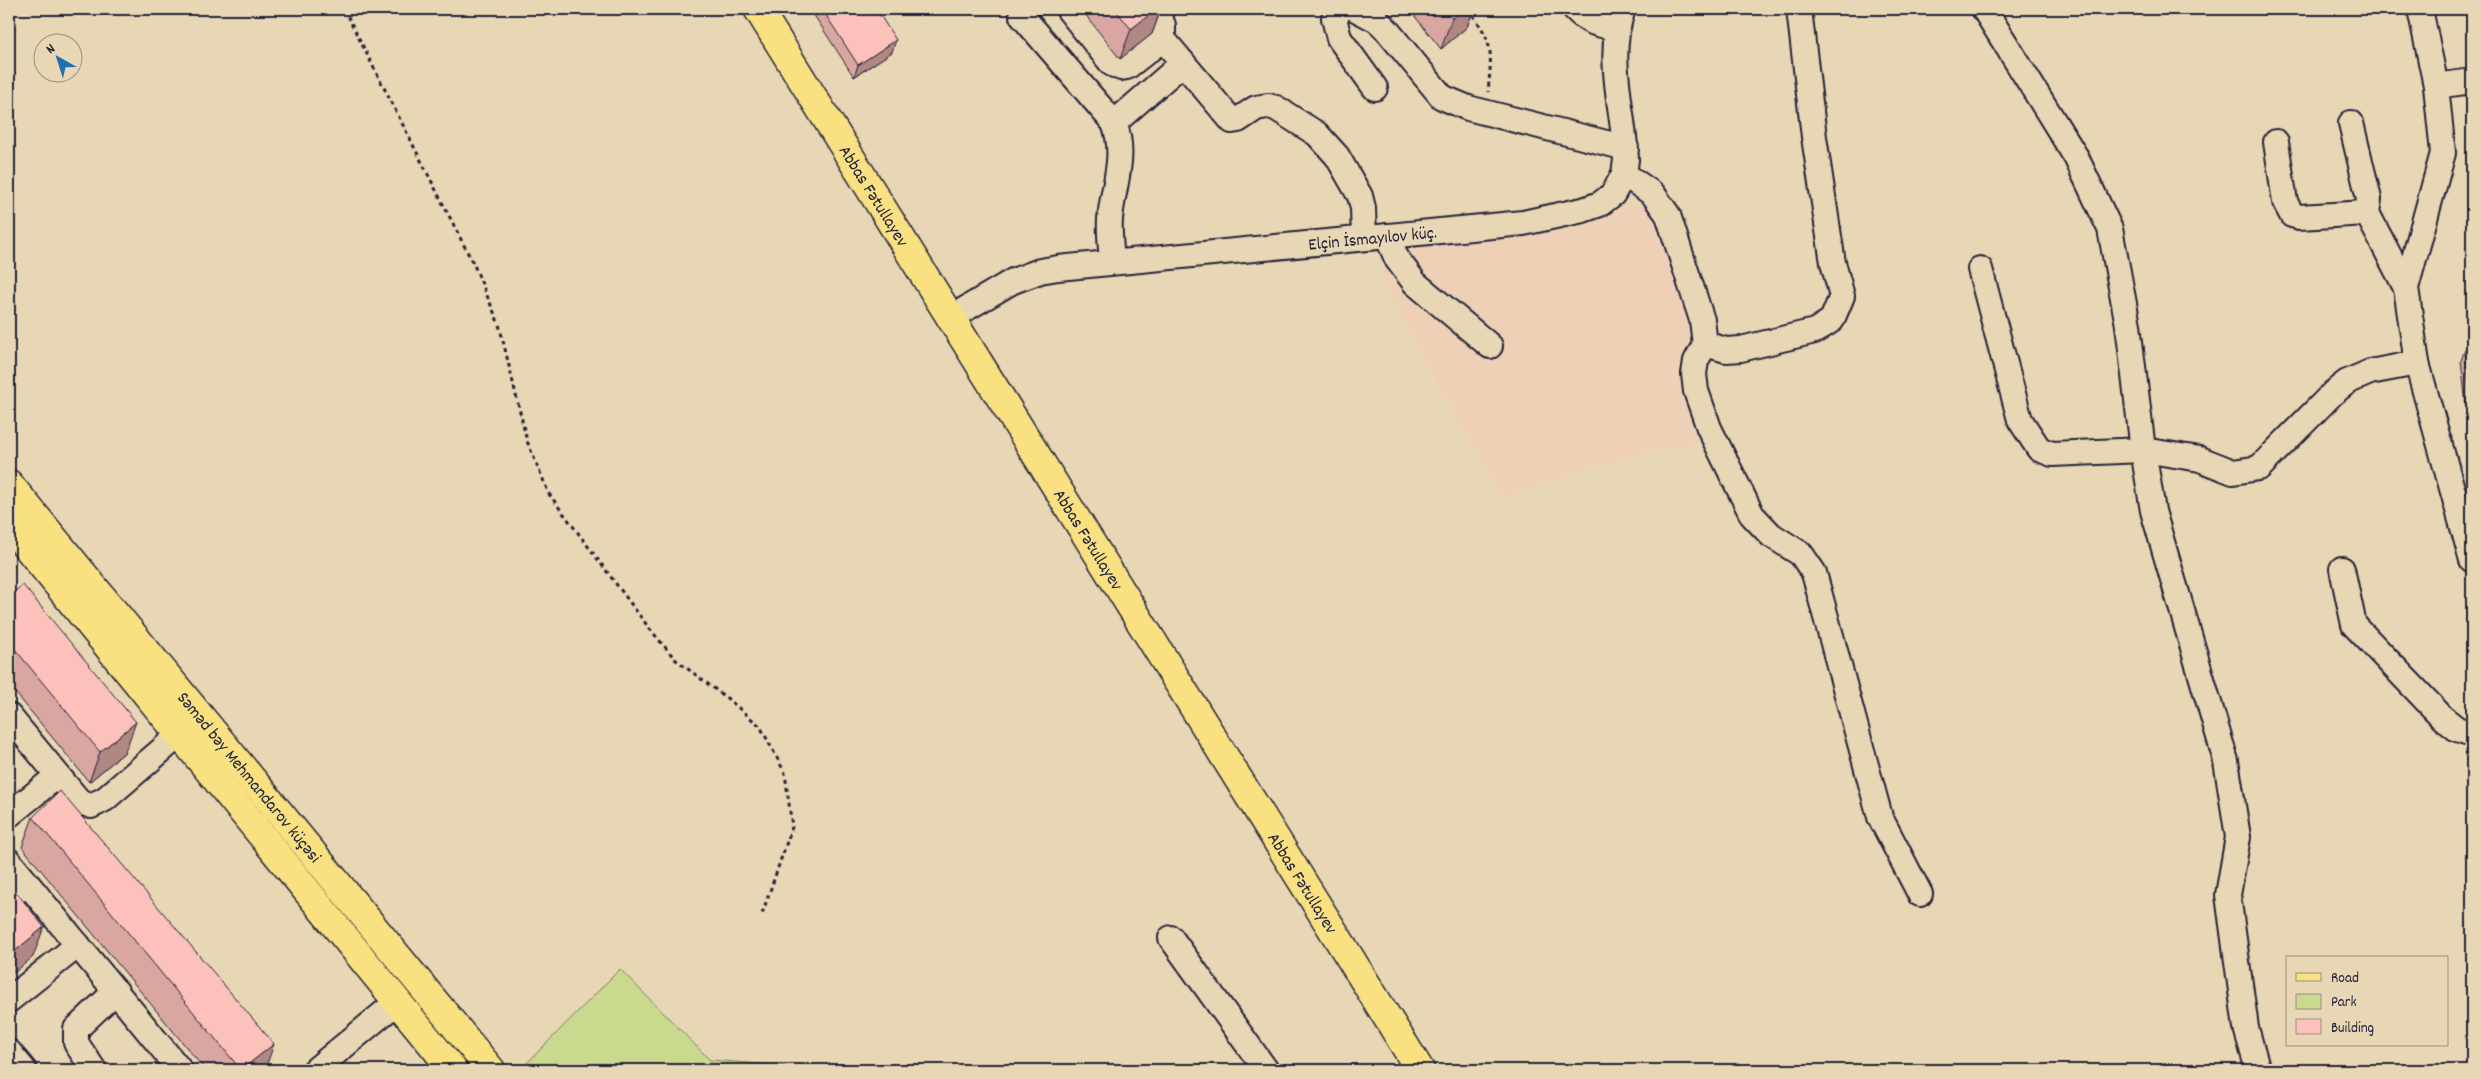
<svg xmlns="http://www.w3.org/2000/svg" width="2481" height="1079" viewBox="0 0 2481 1079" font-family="Dekko,sans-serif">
	<rect width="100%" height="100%" fill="#e8d7b4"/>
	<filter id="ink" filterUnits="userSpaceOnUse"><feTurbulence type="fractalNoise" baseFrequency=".02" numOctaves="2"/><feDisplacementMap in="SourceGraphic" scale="10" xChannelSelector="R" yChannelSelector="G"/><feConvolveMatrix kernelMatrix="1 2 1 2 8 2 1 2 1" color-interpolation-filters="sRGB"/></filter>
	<g filter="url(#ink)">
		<path fill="#eed0b6" d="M1646 200 1669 250 1681 282 1689 337 1679 389 1699 441 1598 465 1501 497 1376 273 1423 242 1580 224Z"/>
		<path fill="#c9d98d" stroke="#767e64" d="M620 969 710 1060 786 1066 790 1070H526L523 1067Z"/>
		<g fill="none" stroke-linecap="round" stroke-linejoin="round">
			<g stroke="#22223b" stroke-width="28">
				<g id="minor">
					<path d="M1068 9 1112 64 1121 68 1127 67 1163 39"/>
					<path d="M1155 9 1163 25V39L1232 121 1238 120 1256 108 1268 106 1276 108 1317 134 1337 156 1360 196 1363 208 1364 238"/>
					<path d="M1341 9 1334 18 1339 38 1375 88"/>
					<path d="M1356 9 1377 20 1386 29 1442 97 1468 108 1626 148"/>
					<path d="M1575 9C1588 23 1598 25 1617 28"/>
					<path d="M1984 9 2076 157 2110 229 2128 325 2143 450 2153 511 2226 761 2238 837 2228 895 2246 1028 2258 1070"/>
					<path d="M2420 9 2436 86 2443 153 2406 288 2417 363 2472 560"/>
					<path d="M1022 16 1114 123C1127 156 1113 185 1110 219 1109 233 1111 248 1112 262"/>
					<path d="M2436 86 2472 81"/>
					<path d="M1114 123 1183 63"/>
					<path d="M2351 123 2369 199 2367 213 2406 288"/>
					<path d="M2276 142 2285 202 2292 215 2299 217 2367 213"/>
					<path d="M1624 174 1653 194 1668 215 1702 320 1705 344 1726 350 1741 349 1815 331 1832 320 1842 296 1833 263 1814 137 1799 9"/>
					<path d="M1387 236 1397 259 1415 283 1490 346"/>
					<path d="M1980 269 2020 420 2039 449 2052 454 2143 450 2200 459 2233 472 2259 468 2333 393 2347 382 2370 372 2417 363"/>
					<path id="s1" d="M950 318 1013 281 1040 271 1058 268 1523 223 1583 210 1600 204 1613 194 1624 174 1626 160C1624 110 1605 57 1623 9"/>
					<path d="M1705 344 1696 361 1694 374 1696 391 1709 428 1752 515 1771 535 1801 554 1814 573 1880 817 1920 894"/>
					<path d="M2342 569 2354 625 2443 718 2457 729 2472 734"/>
					<path d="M9 716 79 801 91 806 105 799 179 735"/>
					<path d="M9 815 57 776"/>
					<path d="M9 861 180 1070"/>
					<path d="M9 898 26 883"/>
					<path d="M1171 938 1266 1070"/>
					<path d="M9 1000 78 945"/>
					<path d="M9 1052 24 1070"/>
					<path d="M94 1070 76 1043V1029L116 991"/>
					<path d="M315 1070 397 1002"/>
				</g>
			</g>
			<g stroke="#22223b" stroke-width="31">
				<g id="major">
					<path id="s2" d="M758 9 1420 1070"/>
					<path id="s3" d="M9 484 491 1070"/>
					<path d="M9 525 453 1070"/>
				</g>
			</g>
			<path stroke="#22223b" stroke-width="3" stroke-dasharray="4 4" stroke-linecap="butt" d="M344 9 474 265 499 324 527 441 549 494 649 628 676 660 728 699 760 726 785 773 792 827 761 917
				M1468 9C1494 42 1492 51 1488 92"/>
			<use href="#minor" stroke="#e8d7b4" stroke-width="24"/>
			<use href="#major" stroke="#f9e181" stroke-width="28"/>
		</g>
		<path fill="#daa6a1" stroke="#22223b" d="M810 9H876L892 52 854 77Z
			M1081 9H1161L1152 34 1120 59Z
			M1409 9H1474L1467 27 1441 49Z
			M2472 348V448H2471L2461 361 2465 349Z
			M9 596 125 752 89 782 9 685Z
			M33 817 265 1070H205L22 847Z"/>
		<path fill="#b18783" stroke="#22223b" d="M1157 9H1161L1152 34 1120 59 1131 29Z
			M1464 9H1474L1467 27 1441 49 1452 18Z
			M896 40 892 52 854 77 858 65Z
			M136 722 125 752 89 782 100 752Z
			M44 927 33 957 9 977V956Z
			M274 1044 265 1070H241Z"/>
		<path fill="#fdc1bb" stroke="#22223b" d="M822 9H876L896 40 858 65Z
			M1115 9H1157L1131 29Z
			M1444 9H1464L1452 18Z
			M2472 348V411L2465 349Z
			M23 585 136 722 100 752 9 642V596Z
			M60 791 274 1044 241 1070 33 817Z
			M17 893 44 927 9 956V900Z"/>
	</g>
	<g text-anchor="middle" stroke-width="5" stroke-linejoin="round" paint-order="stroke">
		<g font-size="18" fill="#22223b" stroke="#e8d7b4">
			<text dy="6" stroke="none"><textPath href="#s2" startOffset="220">Abbas Fətullayev</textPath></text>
			<text dy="6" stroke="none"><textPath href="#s1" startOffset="436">Elçin İsmayılov küç.</textPath></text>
			<text dy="6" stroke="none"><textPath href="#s2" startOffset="625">Abbas Fətullayev</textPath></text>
			<text dy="6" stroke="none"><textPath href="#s3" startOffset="379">Səməd bəy Mehmandarov küçəsi</textPath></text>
			<text dy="6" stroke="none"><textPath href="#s2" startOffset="1030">Abbas Fətullayev</textPath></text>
		</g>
	</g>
	<rect width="2481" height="1079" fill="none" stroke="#e8d7b4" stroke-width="30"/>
	<rect x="15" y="15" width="2451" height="1049" fill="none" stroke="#22223b" stroke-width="2" filter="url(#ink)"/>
	<rect x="2286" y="956" width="162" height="90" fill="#e8d7b4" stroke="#998f84"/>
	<rect x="2296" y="973" width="25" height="8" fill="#f9e181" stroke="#998f84"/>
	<text x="2331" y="982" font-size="15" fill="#22223b">Road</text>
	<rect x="2296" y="994" width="25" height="15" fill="#c9d98d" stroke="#998f84"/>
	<text x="2331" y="1006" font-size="15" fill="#22223b">Park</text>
	<rect x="2296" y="1019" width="25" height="15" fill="#fdc1bb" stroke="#998f84"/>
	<text x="2331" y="1032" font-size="15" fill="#22223b">Building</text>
	<g transform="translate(58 58) rotate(321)"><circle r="24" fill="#e8d7b4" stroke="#998f84"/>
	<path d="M0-4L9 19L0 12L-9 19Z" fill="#1f6fb2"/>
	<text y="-8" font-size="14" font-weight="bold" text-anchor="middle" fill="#22223b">N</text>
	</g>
</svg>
